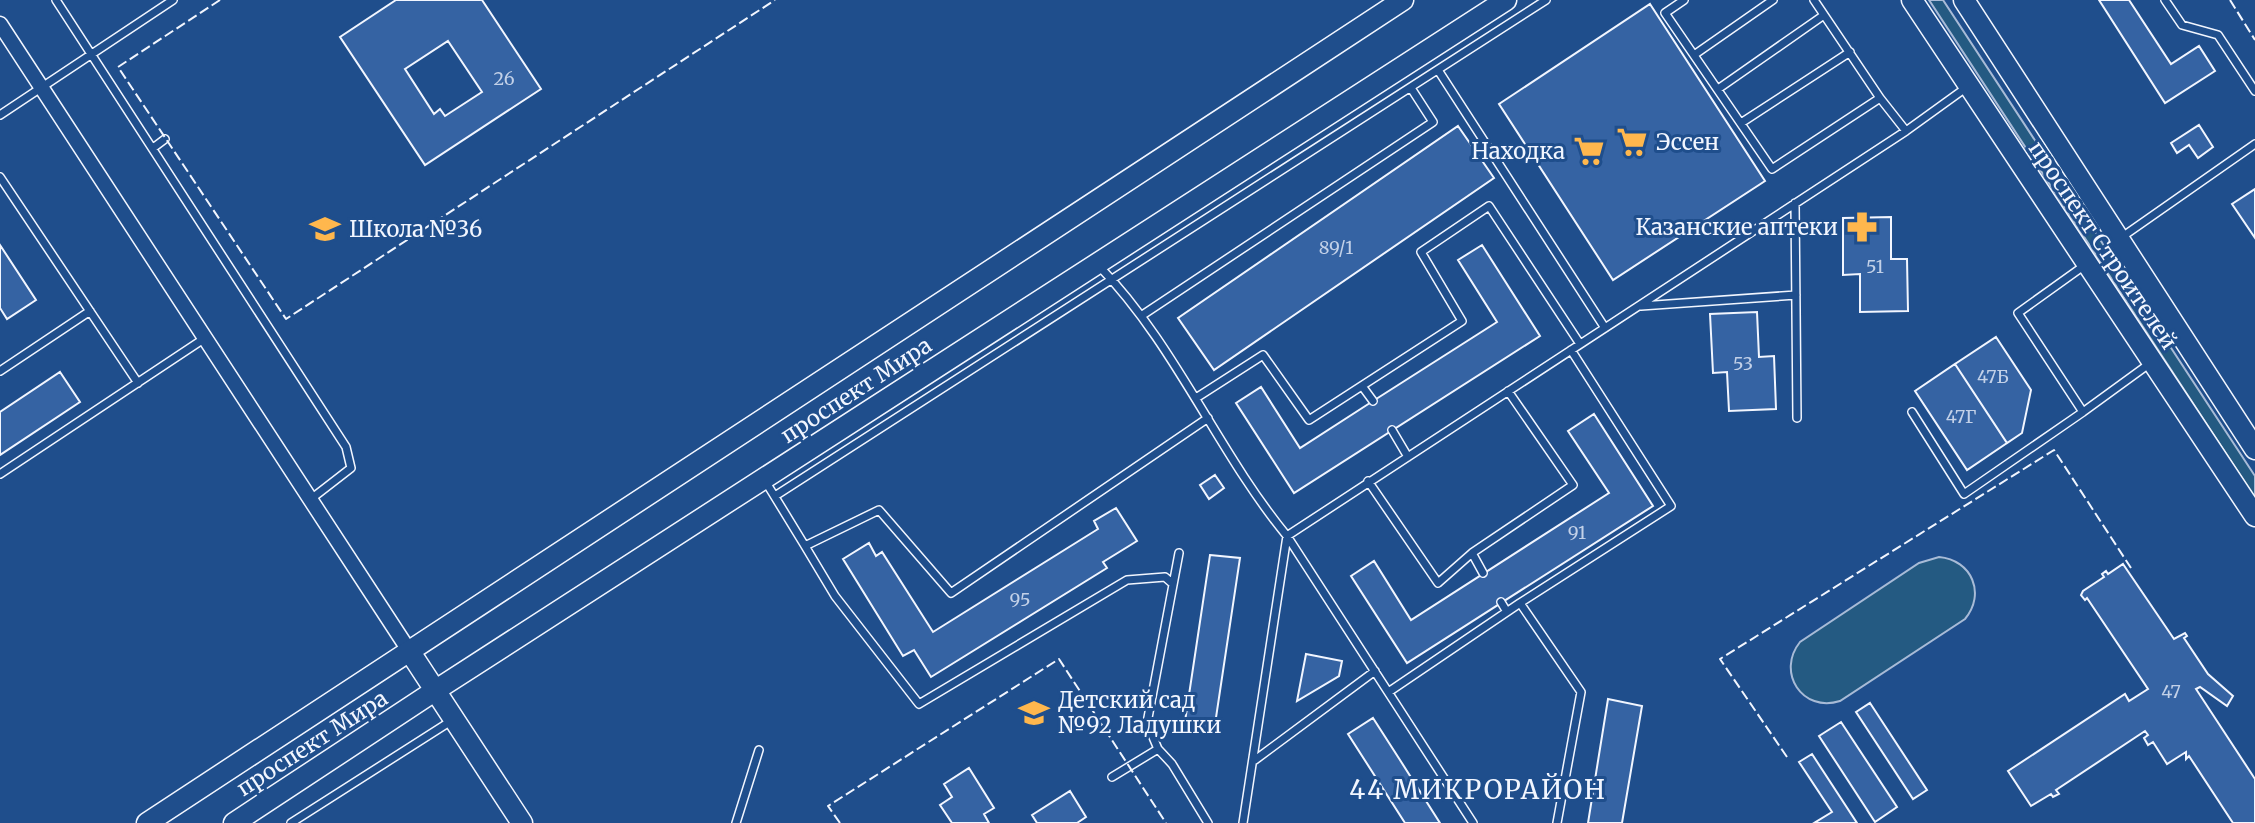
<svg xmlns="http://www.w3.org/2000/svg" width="2255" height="823" viewBox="0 0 2255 823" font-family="Merriweather,serif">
	<rect width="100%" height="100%" fill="#1f4e8c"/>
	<path fill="#245a82" stroke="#a8bbd7" stroke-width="2" d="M1929 0H1943L2255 476V498Z
		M1939 557C1972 560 1986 594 1965 619L1840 701C1802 713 1776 672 1800 642L1919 563Z"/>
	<path fill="#3563a3" stroke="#f2f6ff" stroke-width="2" fill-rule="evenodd" d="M396 0H482L541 89 425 165 340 37ZM448 41 482 92 445 116 440 109 434 114 405 69Z
		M2099 0H2129L2171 64 2199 46 2215 71 2165 103Z
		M1650 4 1765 181 1613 280 1499 104Z
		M2199 125 2213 147 2198 158 2189 145 2177 153 2171 143Z
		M1458 126 1494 178 1214 370 1178 318Z
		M2255 189V238L2232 204Z
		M1891 217V259H1907L1908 311 1860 312V274L1843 275V218Z
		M0 245 36 300 7 319 0 308Z
		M1482 245 1540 336 1294 493 1236 403 1261 387 1300 448 1373 401 1497 322 1458 260Z
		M1757 312 1759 357 1774 356 1776 409 1729 411 1727 372 1713 373 1710 314Z
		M1996 337 2031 390 2022 433 2007 443 1955 364Z
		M1955 364 2007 443 1967 470 1915 391Z
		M60 372 80 402 0 455V412Z
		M1594 414 1653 506 1407 663 1351 576 1374 561 1411 620 1609 493 1568 431Z
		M1215 475 1224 488 1209 499 1200 485Z
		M1116 508 1137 541 1103 562 1107 568 931 677 914 650 903 656 843 559 869 543 876 556 882 552 933 632 1098 529 1094 521Z
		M1210 555 1240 558 1214 731 1184 728Z
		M2123 564 2174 639 2185 633 2187 636 2184 638 2208 674 2233 696 2227 706 2200 687 2196 689 2255 779V823H2233L2189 756 2186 759V752L2167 764 2153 742 2148 745 2144 738 2148 735 2145 731 2056 790 2059 794 2053 797 2051 794 2031 806 2008 771 2125 694 2129 701 2148 689 2087 598 2085 600 2081 595 2083 591 2104 577 2102 574 2106 571 2108 574Z
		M1306 654 1342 661 1339 676 1297 701Z
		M1608 699 1642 706 1622 823H1588Z
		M1870 703 1927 790 1913 799 1856 712Z
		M1373 718 1400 760 1440 823H1405L1348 734Z
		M1841 722 1897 807 1875 822 1819 736Z
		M1812 754 1857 823H1814L1832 812 1799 762Z
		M969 768 994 808 984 814 989 823H952L940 805 952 797 944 784Z
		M1070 791 1086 817 1077 823H1037L1032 815Z"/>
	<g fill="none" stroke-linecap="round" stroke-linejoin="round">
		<g stroke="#f2f6ff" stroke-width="10">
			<path id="lane" d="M56 0 346 447 351 468 311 499
				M1684 0 1665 13 1772 169 1880 98 1814 0
				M2165 0 2182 25 2218 35 2255 91
				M1694 55 1773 0
				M1438 70 1605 328
				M1718 89 1824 15
				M1880 98 1906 131
				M0 115 173 0
				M1741 123 1850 52
				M153 148 165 139
				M0 177 138 383
				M1795 203 1797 418
				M2122 237 2255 144
				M1098 265C1176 345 1217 451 1287 536L1473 823
				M2085 265 2018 313 2083 412 2149 364
				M1641 306 1796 295
				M1141 316 1433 122 1411 88
				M0 371 90 311
				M1362 386 1373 401
				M1196 398 1263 355 1309 420 1462 321 1421 252 1489 206 1580 344
				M1912 412 1964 494 2083 412
				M1392 430 1408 457
				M0 474 205 338
				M764 479 805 546
				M1368 481 1438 583 1472 553 1573 485 1508 391
				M775 496 1546 0
				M1179 553 1147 723 1158 749 1172 764 1208 823
				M1472 553 1483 573
				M1173 584 1165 577 1127 580 919 704 835 596 805 546 879 510 951 593 1208 418
				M1501 602 1507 612
				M1520 603 1581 692 1557 823
				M1390 691 1520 603 1671 506 1571 350
				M1255 760 1375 671
				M1112 777 1158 749
				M291 823 451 721
				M736 823 759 750
				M1243 823 1287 536 1906 131 1967 87"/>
		</g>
		<g stroke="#f2f6ff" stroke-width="17">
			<path id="street" d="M0 24 410 652"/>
		</g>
		<g stroke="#f2f6ff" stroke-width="23">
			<path id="secondary" d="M1912 0 2255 516
				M1964 0 2255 449
				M410 652 522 823
				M147 823 1403 0
				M234 823 436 690 1506 0"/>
		</g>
		<use href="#lane" stroke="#1f4e8c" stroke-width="7"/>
		<use href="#street" stroke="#1f4e8c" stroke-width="14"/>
		<use href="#secondary" stroke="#1f4e8c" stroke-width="20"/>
		<path stroke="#f2f6ff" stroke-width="2" stroke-dasharray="10 4" stroke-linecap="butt" d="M220 0 118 67 286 319 775 0
			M2230 0 2255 40
			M1787 757 1720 659 2054 450 2131 568
			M840 823 828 806 1059 659 1166 823"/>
	</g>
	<defs>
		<g id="supermarket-bare" transform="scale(2.4)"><path d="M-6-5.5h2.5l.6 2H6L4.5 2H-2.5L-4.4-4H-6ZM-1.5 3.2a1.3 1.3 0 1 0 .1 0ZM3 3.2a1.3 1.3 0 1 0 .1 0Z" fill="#ffb74d" stroke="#1f4e8c" stroke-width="2.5" paint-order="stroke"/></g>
		<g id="pharmacy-bare" transform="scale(2.4)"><path d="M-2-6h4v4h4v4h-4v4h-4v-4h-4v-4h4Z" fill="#ffb74d" stroke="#1f4e8c" stroke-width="2.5" paint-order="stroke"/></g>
		<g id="school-bare" transform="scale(2.4)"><path d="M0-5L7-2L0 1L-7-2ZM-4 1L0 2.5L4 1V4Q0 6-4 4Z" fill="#ffb74d" stroke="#1f4e8c" stroke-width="2.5" paint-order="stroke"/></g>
	</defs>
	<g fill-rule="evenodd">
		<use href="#supermarket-bare" x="1632" y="142"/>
		<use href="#supermarket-bare" x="1589" y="151"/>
		<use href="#pharmacy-bare" x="1862" y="227"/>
		<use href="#school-bare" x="325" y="229"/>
		<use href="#school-bare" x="1034" y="713"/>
	</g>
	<g text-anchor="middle" stroke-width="6" stroke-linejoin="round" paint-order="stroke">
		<g font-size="18" fill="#c3d1e8">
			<text x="504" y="85">26</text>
			<text x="1336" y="254">89/1</text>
			<text x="1875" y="273">51</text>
			<text x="1743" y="370">53</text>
			<text x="1993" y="383">47Б</text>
			<text x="1961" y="423">47Г</text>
			<text x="1577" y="539">91</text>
			<text x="1020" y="606">95</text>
			<text x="2171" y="698">47</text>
		</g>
		<g font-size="22" fill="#f2f6ff" stroke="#1f4e8c" text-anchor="start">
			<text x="1656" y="150">Эссен</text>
			<text x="1565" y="159" text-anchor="end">Находка</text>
			<text x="1838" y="235" text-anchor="end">Казанские аптеки</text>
			<text x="349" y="237">Школа №36</text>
			<text x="1058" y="708">Детский сад<tspan x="1058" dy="25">№92 Ладушки</tspan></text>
		</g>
		<g font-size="22" fill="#f2f6ff" stroke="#1f4e8c">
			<text transform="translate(2103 245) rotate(56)" y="8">проспект Строителей</text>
			<text transform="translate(856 390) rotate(-33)" y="8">проспект Мира</text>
			<text transform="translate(312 743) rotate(-33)" y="8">проспект Мира</text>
		</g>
		<g font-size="26" letter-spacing="2" fill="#f2f6ff" stroke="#1f4e8c">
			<text x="1478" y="799">44 МИКРОРАЙОН</text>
		</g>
	</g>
</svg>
